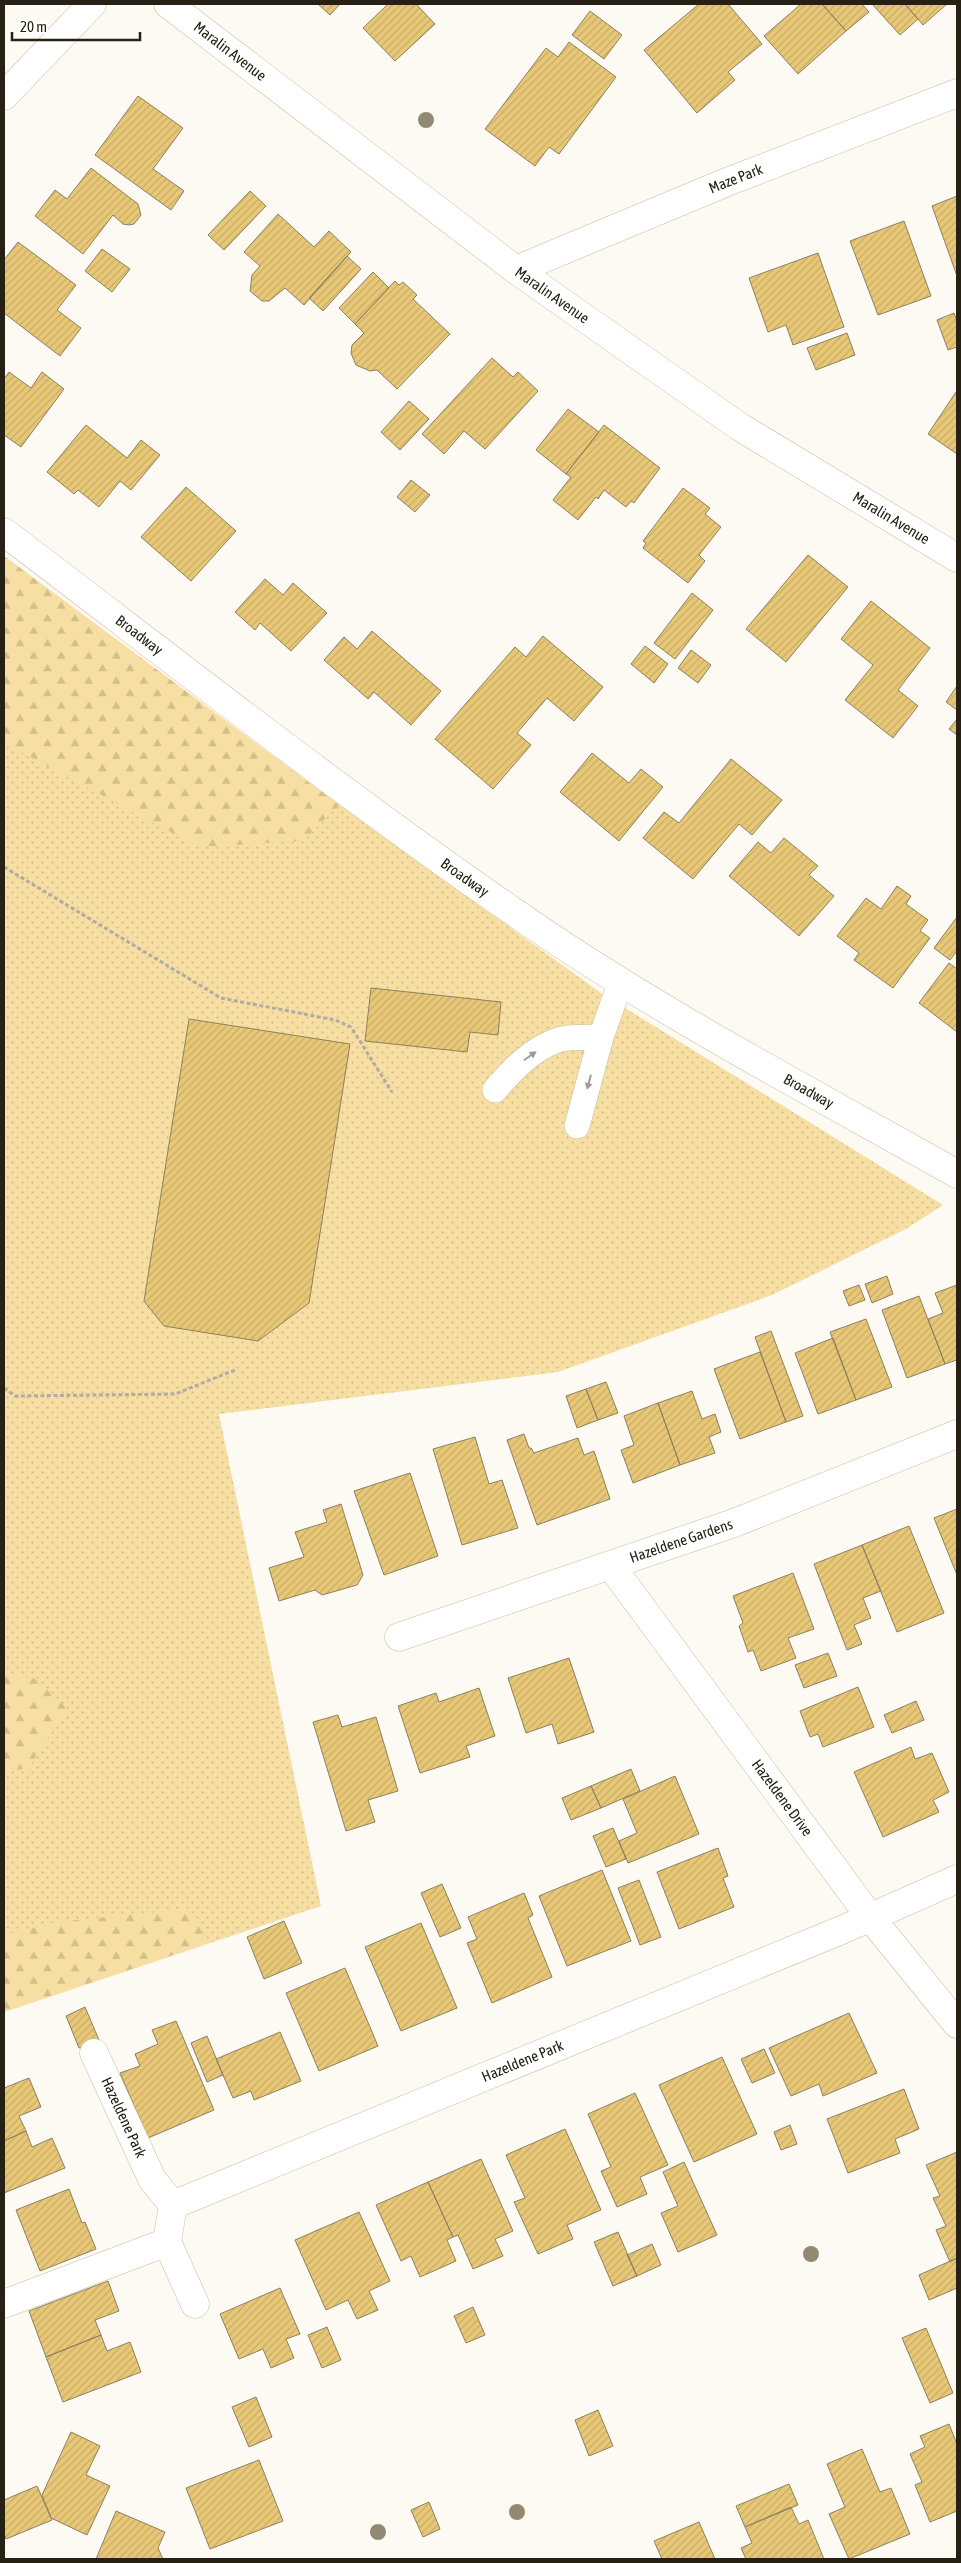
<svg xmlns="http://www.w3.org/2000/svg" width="961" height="2563" viewBox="0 0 961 2563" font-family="'Asap Condensed',sans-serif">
	<defs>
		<pattern id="green-dots" width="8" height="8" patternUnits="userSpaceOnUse" patternTransform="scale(1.25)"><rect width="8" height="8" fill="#f7dfa3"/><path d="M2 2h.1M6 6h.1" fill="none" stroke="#d4bf8b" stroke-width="1.8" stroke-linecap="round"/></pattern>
		<pattern id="forest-firs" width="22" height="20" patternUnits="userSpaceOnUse" patternTransform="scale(1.25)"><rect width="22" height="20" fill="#f7dfa3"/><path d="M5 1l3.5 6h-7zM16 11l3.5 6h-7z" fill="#d4bf8b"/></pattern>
		<pattern id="building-hatch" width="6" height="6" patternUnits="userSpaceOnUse" patternTransform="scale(1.25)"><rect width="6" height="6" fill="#e8c877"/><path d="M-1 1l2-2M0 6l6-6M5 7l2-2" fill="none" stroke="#c7ac66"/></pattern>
	</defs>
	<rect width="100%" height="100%" fill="#fdfaf3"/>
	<path fill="url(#green-dots)" d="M4 556 289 768 601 993 943 1205 906 1229 772 1295 558 1372 219 1414 321 1906 4 2012Z"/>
	<path fill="url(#forest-firs)" d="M4 556 339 805 303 841 199 847 4 743Z
		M4 1673 35 1679 67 1708 28 1769 4 1770Z
		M190 1909 209 1943 4 2012V1935L56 1922Z"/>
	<path fill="url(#building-hatch)" stroke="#8d8060" d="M318 4H340L330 15Z
		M388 4H416L435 24 395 61 363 28Z
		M699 4H728L762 44 728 72 735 80 697 113 644 50Z
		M801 4H822L846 31 798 74 764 36Z
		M822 4H862L869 12 846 31Z
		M872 4H905L918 19 900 35Z
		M905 4H947L923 25Z
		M590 11 622 35 604 59 572 35Z
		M569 42 616 77 559 154 549 147 535 166 485 129 546 48 558 57Z
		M138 96 183 128 153 169 184 191 171 210 95 155Z
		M91 168 138 204 141 215 134 224 129 225 123 224 113 215 83 254 35 216 55 190 67 199Z
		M250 191 266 206 224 250 208 235Z
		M957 196V276L932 206Z
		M278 214 314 247 329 231 351 252 304 305 285 288 269 301H262L250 291 252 275 260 266 244 252Z
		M904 221 931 296 878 315 850 241Z
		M18 242 76 285 57 310 81 328 60 356 4 313V260Z
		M102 249 130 269 112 292 85 271Z
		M818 253 844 327 793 345 786 325 768 332 749 278Z
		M347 256 361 269 323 311 309 298Z
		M373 272 389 288 355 324 339 308Z
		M395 281 399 285 403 282 417 295 413 299 450 334 397 389 377 370 370 371 356 365 351 353 352 345 364 333 355 324Z
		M954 313 957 321V347L948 350 937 320Z
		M847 333 855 355 816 370 807 348Z
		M492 358 513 377 518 372 538 391 485 449 464 431 444 454 422 434Z
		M9 372 31 388 42 372 64 389 21 447 4 435V379Z
		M956 392 957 393V454L928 434Z
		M409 401 429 419 400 450 381 432Z
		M568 409 599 432 566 474 536 450Z
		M86 425 127 458 141 440 160 455 131 490 120 481 99 507 78 490 74 494 47 472Z
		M604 425 660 468 634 503 631 501 626 507 604 490 598 499 596 497 578 520 553 500 571 477 566 474Z
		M411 480 430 495 415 512 397 497Z
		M186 487 236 531 191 581 141 537Z
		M683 488 710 508 705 514 721 527 699 555 705 561 688 583 643 548 646 543 643 541Z
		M808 555 848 587 786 662 746 629Z
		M265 579 283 595 293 583 327 613 291 651 260 623 255 630 235 612Z
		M692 593 713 610 675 659 654 643Z
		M871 601 930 648 898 690 918 706 893 738 845 700 873 665 841 639Z
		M372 631 441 691 411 725 374 692 368 699 324 660 344 637 357 649Z
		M543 636 603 687 574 721 547 698 517 733 531 745 493 789 435 739 515 647 526 657Z
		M645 646 668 664 654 683 631 664Z
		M691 650 711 665 698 683 678 668Z
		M957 686V710L946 702Z
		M957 719V735L949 729Z
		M592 753 629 783 641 769 663 787 619 841 560 792Z
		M731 759 782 800 752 835 739 824 693 879 643 838 664 812 679 823Z
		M784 838 818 866 809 875 834 896 799 936 729 876 758 842 771 853Z
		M897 886 911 896 906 904 928 920 920 931 930 938 893 988 854 960 859 953 837 936 866 898 881 909Z
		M957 917V951L950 960 934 948Z
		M949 963 957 969V1032L919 1003Z
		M371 988 501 1002 498 1035 470 1032 467 1052 365 1041Z
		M189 1019 350 1044 309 1303 258 1341 164 1326 144 1301Z
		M887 1276 893 1294 872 1303 865 1284Z
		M859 1285 865 1300 849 1306 843 1291Z
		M957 1285V1360L945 1364 928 1319 943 1313 935 1293Z
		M919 1296 945 1364 907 1378 882 1310Z
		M866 1319 892 1387 856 1400 830 1332Z
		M771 1331 803 1416 786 1422 755 1337Z
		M833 1338 856 1400 818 1414 795 1353Z
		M760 1352 786 1422 740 1439 714 1369Z
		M606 1382 618 1413 598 1420 586 1389Z
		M586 1389 598 1420 577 1428 566 1396Z
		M692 1391 702 1419 715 1414 721 1432 709 1437 715 1453 680 1465 658 1403Z
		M658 1403 680 1465 633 1483 621 1450 634 1445 624 1416Z
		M524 1434 529 1448H531L534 1453 578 1438 584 1455 594 1451 610 1499 537 1525 507 1440Z
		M475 1437 489 1484 502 1480 518 1528 462 1545 433 1449Z
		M410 1473 438 1556 384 1575 354 1491Z
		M341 1504 363 1575 357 1585 322 1595 315 1590 279 1601 269 1568 304 1557 295 1532 327 1522 323 1510Z
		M957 1509V1575L934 1518Z
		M909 1526 944 1613 897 1632 862 1545Z
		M862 1545 881 1591 863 1598 871 1618 854 1625 862 1644 847 1650 814 1564Z
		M793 1573 814 1629 788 1638 796 1658 761 1671 753 1650 748 1652 739 1626 743 1623 733 1596Z
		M828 1653 837 1676 804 1688 795 1665Z
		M569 1658 594 1732 558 1744 552 1724 526 1733 508 1678Z
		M858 1687 874 1727 823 1747 818 1734 810 1737 800 1711Z
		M479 1688 495 1736 466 1746 470 1757 420 1773 398 1706 436 1693 439 1702Z
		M916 1701 924 1720 892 1733 884 1715Z
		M338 1715 342 1727 376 1717 398 1791 368 1800 375 1822 346 1831 313 1722Z
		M911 1747 915 1759 932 1753 949 1792 933 1800 939 1812 883 1837 854 1772Z
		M631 1769 640 1791 601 1808 591 1786Z
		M675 1776 699 1834 628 1863 619 1841 637 1833 623 1799Z
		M591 1786 601 1808 571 1820 562 1798Z
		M613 1828 626 1859 606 1867 593 1836Z
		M718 1848 728 1876 723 1878 734 1907 679 1929 657 1872Z
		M602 1870 631 1941 567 1966 539 1896Z
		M639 1880 661 1937 640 1945 618 1888Z
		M442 1884 461 1928 440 1937 421 1893Z
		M524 1893 533 1915 528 1918 552 1977 492 2003 467 1943 477 1939 468 1917Z
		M284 1921 302 1963 264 1979 247 1937Z
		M421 1923 457 2008 401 2031 365 1947Z
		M345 1968 378 2046 319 2071 286 1993Z
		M85 2007 99 2040 79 2048 66 2016Z
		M849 2013 877 2073 823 2096 819 2084 791 2096 769 2048Z
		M176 2021 214 2110 148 2138 120 2073 140 2066 135 2054 158 2044 152 2030Z
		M280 2032 301 2081 254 2100 251 2091 233 2098 216 2059Z
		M207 2036 223 2075 207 2082 191 2043Z
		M764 2049 775 2073 752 2083 741 2059Z
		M722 2057 757 2134 694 2162 659 2085Z
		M29 2078 41 2107 19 2116 26 2131 4 2141V2088Z
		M904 2089 919 2129 895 2139 900 2153 848 2173 827 2119Z
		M635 2093 668 2165 640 2177 647 2194 617 2207 601 2171 611 2167 588 2114Z
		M790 2125 797 2144 781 2150 774 2132Z
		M565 2129 601 2210 567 2225 573 2239 538 2254 514 2202 525 2198 506 2155Z
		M26 2131 32 2147 52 2138 65 2168 4 2193V2141Z
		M957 2152V2258L950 2262 936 2230 946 2226 933 2198 940 2196 926 2165Z
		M481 2159 513 2231 495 2239 503 2256 473 2269 458 2235 453 2237 428 2182Z
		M684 2162 717 2235 678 2252 661 2213 678 2206 663 2172Z
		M428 2182 453 2237 447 2240 456 2261 420 2277 411 2256 401 2261 376 2205Z
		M69 2189 82 2223 85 2222 96 2249 40 2271 16 2210Z
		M359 2212 390 2281 369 2291 378 2310 357 2319 348 2300 326 2310 295 2240Z
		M618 2232 637 2276 613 2286 594 2242Z
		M652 2244 661 2265 637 2276 627 2255Z
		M957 2258V2288L929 2300 919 2275Z
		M108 2281 119 2311 95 2320 101 2335 46 2357 29 2311Z
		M280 2288 300 2334 286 2339 294 2358 271 2368 263 2349 239 2359 220 2314Z
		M473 2307 485 2335 466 2343 454 2316Z
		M327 2327 341 2360 322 2368 308 2335Z
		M926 2328 953 2393 930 2403 902 2338Z
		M101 2335 107 2351 130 2342 141 2372 63 2402 46 2357Z
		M256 2397 272 2437 249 2447 232 2407Z
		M598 2410 613 2446 589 2456 575 2420Z
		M949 2424 957 2444V2511L930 2522 915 2485 922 2482 910 2454 925 2447 920 2436Z
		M71 2432 100 2446 86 2475 110 2486 87 2535 51 2518 42 2495Z
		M862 2449 880 2492 891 2488 910 2534 849 2559 829 2514 845 2507 827 2464Z
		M259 2460 283 2521 210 2549 186 2488Z
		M789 2484 798 2505 745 2527 736 2506Z
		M37 2486 52 2520 6 2539 4 2534V2500Z
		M429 2502 440 2529 423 2537 411 2510Z
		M791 2507 799 2524 808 2520 824 2559H746L741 2548 752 2543 745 2527Z
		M116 2511 165 2532 158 2548 163 2559H96Z
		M699 2522 715 2559H662L654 2541Z"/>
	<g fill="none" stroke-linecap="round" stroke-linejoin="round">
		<g stroke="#cabd9b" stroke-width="26">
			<path id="service" d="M495 1090C513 1069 532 1049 558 1040 570 1036 588 1038 601 1037
				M577 1126 601 1037 621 981"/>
		</g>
		<g stroke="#cabd9b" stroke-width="29">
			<g id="minor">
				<path id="s1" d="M168 4 516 270 740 427 957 558"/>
				<path d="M4 96 92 4"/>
				<path id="s2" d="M516 270 727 182 957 93"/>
				<path id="s3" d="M611 1566 870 1917 957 2024"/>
				<path id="s4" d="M399 1637 734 1523 957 1434"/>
				<path id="s5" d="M94 2053 152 2179 173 2205 167 2242 195 2304"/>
				<path id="s6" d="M173 2205 844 1929 957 1879"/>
				<path d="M4 2304 167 2242"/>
			</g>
		</g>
		<g stroke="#cabd9b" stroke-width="29">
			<g id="tertiary">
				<path id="s7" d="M4 532C173 660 340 792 514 912 653 1009 810 1091 957 1174"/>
			</g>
		</g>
		<path stroke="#b0aca3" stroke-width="3" stroke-dasharray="4 2.5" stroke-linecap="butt" d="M4 867 221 998 335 1020 351 1027 392 1092
			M4 1388 15 1396 175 1394 235 1370"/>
		<use href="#service" stroke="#fff" stroke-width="25"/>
		<use href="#minor" stroke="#fff" stroke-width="28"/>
		<use href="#tertiary" stroke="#fff" stroke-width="28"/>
	</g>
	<g fill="#928972">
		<circle cx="426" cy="120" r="8"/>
		<circle cx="811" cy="2254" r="8"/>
		<circle cx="517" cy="2512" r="8"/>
		<circle cx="378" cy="2532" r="8"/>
	</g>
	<defs><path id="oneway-solid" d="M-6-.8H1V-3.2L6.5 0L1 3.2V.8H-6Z" transform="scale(1.25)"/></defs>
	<g fill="#9d9b95">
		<use href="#oneway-solid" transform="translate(530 1056) rotate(-35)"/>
		<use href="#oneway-solid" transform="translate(589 1082) rotate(105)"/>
	</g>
	<g text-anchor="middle" stroke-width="5" stroke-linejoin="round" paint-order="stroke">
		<g font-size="15" fill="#262114" stroke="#fff">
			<text dy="5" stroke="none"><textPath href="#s1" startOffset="78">Maralin Avenue</textPath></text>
			<text dy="5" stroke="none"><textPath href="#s2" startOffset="238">Maze Park</textPath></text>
			<text dy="5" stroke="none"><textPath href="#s1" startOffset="482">Maralin Avenue</textPath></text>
			<text dy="5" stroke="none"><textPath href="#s1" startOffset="888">Maralin Avenue</textPath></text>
			<text dy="5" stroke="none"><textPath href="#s7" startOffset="170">Broadway</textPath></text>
			<text dy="5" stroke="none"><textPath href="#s7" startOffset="576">Broadway</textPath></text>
			<text dy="5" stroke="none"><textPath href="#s7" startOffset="981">Broadway</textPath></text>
			<text dy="5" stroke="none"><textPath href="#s4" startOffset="298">Hazeldene Gardens</textPath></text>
			<text dy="5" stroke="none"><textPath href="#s3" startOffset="288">Hazeldene Drive</textPath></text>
			<text dy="5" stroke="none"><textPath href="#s6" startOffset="378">Hazeldene Park</textPath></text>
			<text dy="5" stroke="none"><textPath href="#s5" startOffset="71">Hazeldene Park</textPath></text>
		</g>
	</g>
	<rect width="961" height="2563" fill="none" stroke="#262114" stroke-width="10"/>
	<path d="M12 32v8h128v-8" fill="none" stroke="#262114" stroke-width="2.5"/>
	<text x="20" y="32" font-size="15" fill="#262114" stroke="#ffffff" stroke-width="4" paint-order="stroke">20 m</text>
</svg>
